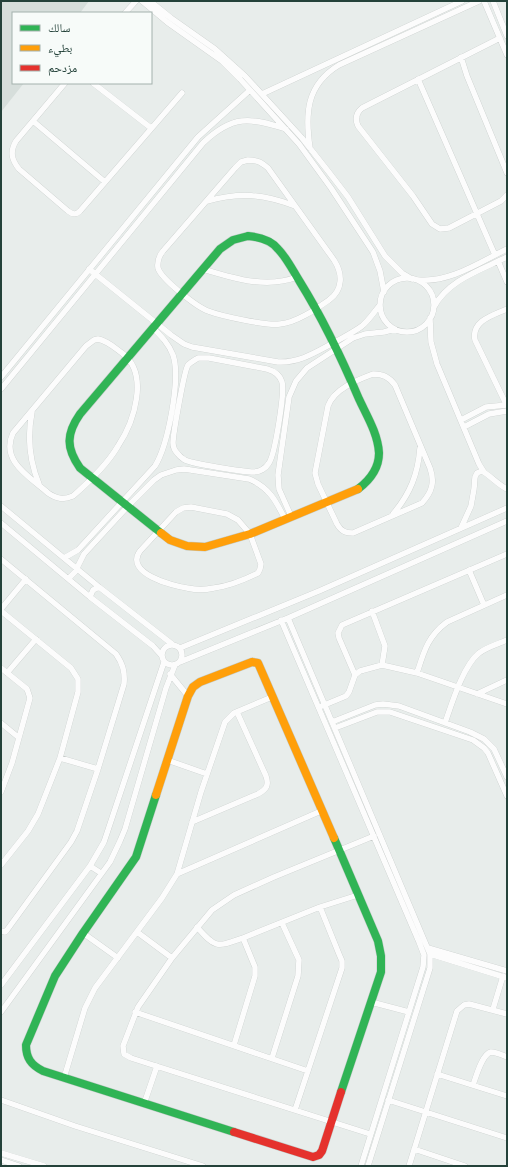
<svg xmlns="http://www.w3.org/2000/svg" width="508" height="1167" viewBox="0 0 508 1167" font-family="Figtree,'Noto Naskh Arabic',sans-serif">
	<rect width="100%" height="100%" fill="#e8edeb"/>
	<path fill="#d6dedb" d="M1 1H89L80 13H13V83H24L1 112Z"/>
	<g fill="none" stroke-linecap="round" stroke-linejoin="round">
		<g stroke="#c5cac8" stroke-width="6">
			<path id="street" d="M142 1 167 22 222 61 240 79 299 144 331 188 373 252 380 271 384 292
				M150 1 171 18 215 49 245 76 302 138 328 171 348 197 385 256 402 273 412 279
				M484 1 507 55
				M493 1 507 36
				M125 13 136 1
				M500 38 362 108C356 113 355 119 358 126L413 196 432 224 440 229 449 228 501 201 507 195
				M461 57 467 76 507 173
				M418 79 495 255
				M65 83 16 141C10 151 11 159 19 169L68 211C73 215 76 215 80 211L182 93
				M93 83 151 128
				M262 94 462 1
				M33 121 105 182
				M310 148C305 114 306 85 339 65L479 1
				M248 160C257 160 261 162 268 168L334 260C343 274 343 290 329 300 316 309 296 323 280 324 267 326 221 316 208 311 197 307 161 279 158 268 157 261 159 256 163 251L235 168 241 162Z
				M207 201C240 192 263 194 295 206
				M498 261 507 282
				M89 269 171 335 184 344 192 347 278 362C300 363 316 352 335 342 344 337 354 332 362 326 369 320 374 312 380 305
				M203 269C233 278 266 289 297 277
				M380 305a27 27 0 1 1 54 0a27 27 0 1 1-54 0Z
				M418 280C450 283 480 262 507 249
				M434 307C448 280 481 270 507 257
				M430 318 431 342 437 364 479 464 484 472
				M98 339C108 341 115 348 122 353 150 374 134 422 118 446 107 465 89 482 73 496 63 500 57 499 48 493 30 477 0 461 13 433L86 346 94 340Z
				M198 358H209L267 369C274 371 280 375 282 382 285 392 275 454 269 463 266 468 260 472 254 472 244 472 193 464 185 460 182 458 180 457 178 454 175 451 173 447 173 443 173 435 184 371 188 365 191 362 195 360 198 358Z
				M373 374C383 374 389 377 395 385L430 468C435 482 432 492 422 503L353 533C345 533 341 531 337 524L318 484 315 473 328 406C334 389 357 380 373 374Z
				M1 377 198 137 250 90
				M1 389 203 143C232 115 250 117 286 129
				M506 404 475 340C471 321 493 315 507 309
				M32 412C27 438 29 460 39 484
				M461 420 486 407 507 405
				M464 427 489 414 507 411
				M1 506 99 587 172 644
				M191 507 227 514 238 520 250 534 261 564 260 569 258 573C244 580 229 586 214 588 205 590 196 590 187 588 172 586 124 573 140 551L176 512 183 508Z
				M393 514C410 494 418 474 420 448
				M291 516 279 489 278 475 289 397 296 381 307 368 353 338 365 334 384 332 395 329
				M1 523 90 597 153 646 162 656
				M461 528 471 506 474 489 475 477 477 473 482 471C491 476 497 484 507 489
				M64 558 78 550 155 466C168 445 181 378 173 355 169 344 161 336 153 328
				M1 559 116 654C123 664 125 672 124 684L98 769 77 831 71 842 7 930 5 932 1 931
				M469 570 484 605
				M67 578 70 577 75 572 84 554 128 506 154 480 161 475 176 470 184 469 249 479C269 487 276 501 285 519
				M90 597 93 590 99 587
				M1 609 26 579
				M1 611 71 668 78 679V692L60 758 38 814 28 831 1 865
				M372 611 385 646 382 665
				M288 618 430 954V968L368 1166
				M281 620 419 942 424 955 423 967 361 1166
				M162 655a10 10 0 1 1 20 0a10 10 0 1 1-20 0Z
				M180 648 319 591 507 508
				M180 662 288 618 507 521
				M1 668 27 689 30 698 12 763 1 792
				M7 673 36 639
				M417 673C424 651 428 636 447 622L507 595
				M170 674 188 696
				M355 675 339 638 338 633 342 625 507 554
				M477 694 507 680
				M322 706 346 696 349 692 355 675 360 671 382 665 417 673 507 704
				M332 722 375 705 383 704 399 706 470 732 484 739 494 749 507 777
				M1 723 18 737
				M445 723C452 703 463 666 479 653 487 647 498 644 507 640
				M335 728 377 712H390L473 740 484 748 488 753 507 796
				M60 758 98 769
				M167 760 207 774
				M192 822 258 794C267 789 269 785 266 776L237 712
				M90 866 101 873
				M177 874 321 811
				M197 927C216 949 217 947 243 938L255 967V976L234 1045
				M137 932 172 958
				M83 933 118 958
				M243 938 320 907 358 895
				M428 948 507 971
				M430 954 507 978
				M1 985 90 866 104 842 164 662
				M371 1002 409 1012
				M493 1009 503 976
				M1 1012 110 862 120 841 125 829 166 688 175 665
				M135 1012 308 1071
				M272 1058 298 976 299 960 282 923
				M437 1074 507 1096
				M64 1078 85 1008 95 988 162 898 177 874 201 792 225 722 234 713 272 697
				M473 1085C476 1077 482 1054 491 1052 496 1052 502 1055 507 1057
				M1 1100 75 1126 203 1166
				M388 1100 507 1138
				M144 1104 157 1066
				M295 1110 342 968V961L339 954 320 907
				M370 1134 131 1058 124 1054 123 1046 138 1007 172 958 212 910 234 895 274 877 374 836
				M414 1149 465 1166
				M1 1153 44 1166
				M1 1160 19 1166
				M409 1166 457 1011 464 1005 469 1004 507 1014"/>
		</g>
		<g stroke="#c3cbc8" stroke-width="9">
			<path id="fast" d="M248 236C259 237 271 240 278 249 287 258 293 271 300 282 323 319 342 359 359 399 367 416 378 434 379 453 379 469 370 480 358 489
				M161 533 80 468C66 448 66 434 80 414L220 249 233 240 248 236
				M156 795 136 857 83 933 55 976 26 1045C26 1058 31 1065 43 1071L234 1132
				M334 838 378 941 381 956V972L341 1092"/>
		</g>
		<g stroke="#c3cbc8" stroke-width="9">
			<path id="slow" d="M161 533 170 540 187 546 205 547 250 534 358 489
				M252 662 258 663 334 838
				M156 795 188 696 193 687 200 682 252 662"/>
		</g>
		<g stroke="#c3cbc8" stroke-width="9">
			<path id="jam" d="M234 1132 313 1157 319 1155 322 1151 341 1092"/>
		</g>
		<use href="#street" stroke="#fcfcfc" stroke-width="5.5"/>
		<use href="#fast" stroke="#30b455" stroke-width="8"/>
		<use href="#slow" stroke="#ff9f0a" stroke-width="8"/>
		<use href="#jam" stroke="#e5322d" stroke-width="8"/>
	</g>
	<rect width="508" height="1167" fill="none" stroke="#24423a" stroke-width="4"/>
	<rect x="12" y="12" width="140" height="72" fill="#f7fbf9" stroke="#a3b1ad"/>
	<rect x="20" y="25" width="20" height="6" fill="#30b455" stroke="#a3b1ad"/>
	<text x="48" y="32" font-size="12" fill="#24423a">سالك</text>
	<rect x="20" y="45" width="20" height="6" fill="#ff9f0a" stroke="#a3b1ad"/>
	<text x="48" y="52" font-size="12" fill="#24423a">بطيء</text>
	<rect x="20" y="65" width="20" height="6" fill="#e5322d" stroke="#a3b1ad"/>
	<text x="48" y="72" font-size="12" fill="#24423a">مزدحم</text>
</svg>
